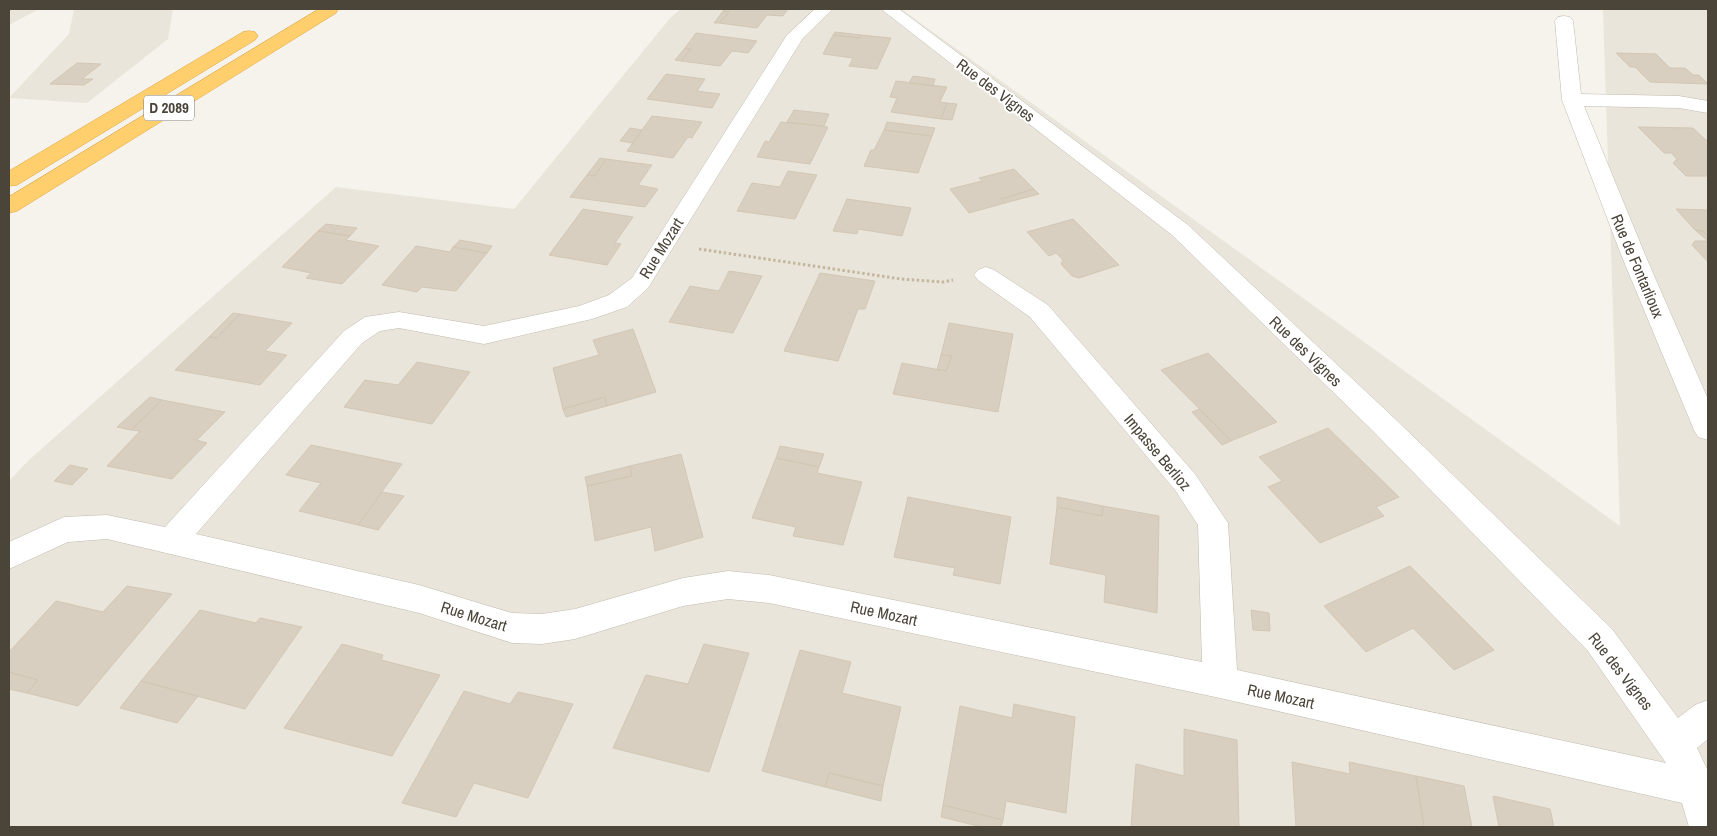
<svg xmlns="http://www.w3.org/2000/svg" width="1717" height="836" viewBox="0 0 1717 836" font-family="'Archivo Narrow',sans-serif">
	<rect width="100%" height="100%" fill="#f6f3ec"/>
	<path fill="#eae5da" d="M9 9H39L9 25Z
		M74 9H173L168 39 87 103 9 98 69 34Z
		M681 9H901L1620 526 1603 9H1708V827H9V481L29 460 336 187 514 209 671 17Z"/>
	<path fill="#d8cfc1" stroke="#d3c7b4" d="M724 9H788L783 16 767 15 757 28 719 23 729 12 723 11Z
		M723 11 729 12 719 23H714Z
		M835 32 861 35 860 38 833 35Z
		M696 33 757 41 748 53 732 51 720 66 681 61 691 49 685 48Z
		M833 35 860 38 861 35 891 38 877 69 849 66 853 58 823 54Z
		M685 48 691 49 681 61 675 60Z
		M1616 53 1656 54 1670 68H1685L1693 75H1699L1708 84 1650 82 1635 67H1630Z
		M77 63 101 64 82 79H93L84 85 50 84Z
		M666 74 705 79 697 91 720 94 712 108 647 99Z
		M913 76 935 79 933 86 909 83Z
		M896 81 947 87 940 102 947 103 941 119 891 112 897 98 890 97Z
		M947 103 957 104 952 120 941 119Z
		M794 110 829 114 824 126 787 122Z
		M652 116 702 122 692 138 688 137 673 158 627 151Z
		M781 122 828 127 810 164 757 157 765 141 769 142Z
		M887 122 935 128 932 136 884 130Z
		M1638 127 1693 128 1708 142V176H1686L1673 163 1677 159 1671 153H1664Z
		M630 128 642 130 633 143 620 141Z
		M884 130 932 136 918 173 864 166 871 150H874Z
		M600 158 606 159 595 176 587 175Z
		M606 159 652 165 638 185 658 189 645 207 570 197 587 175 595 176Z
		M1014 169 1034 189 1001 199 1005 203 969 213 950 189 982 181 979 178Z
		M788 171 817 175 795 219 737 211 752 183 780 187Z
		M1034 189 1039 194 1005 203 1001 199Z
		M847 199 911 208 902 236 858 229 857 234 833 231Z
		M583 209 633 217 615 243 621 244 607 265 549 255Z
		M1676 209 1708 210V236L1703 231 1695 230Z
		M1073 219 1119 265 1079 278 1072 276 1061 264 1063 260 1056 253 1049 256 1027 232Z
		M326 224 357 228 350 236 318 231Z
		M1695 230 1703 231 1708 236V241Z
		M318 231 350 236 346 240 379 246 342 284 306 278 311 273 282 267Z
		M460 240 492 246 487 253 453 247Z
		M1695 241H1708V262L1692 245Z
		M416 246 450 252 453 247 487 253 456 291 422 287 417 292 382 285Z
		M729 271 762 276 733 333 669 322 690 286 719 291Z
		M820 273 875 281 865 309H858L838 361 784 351Z
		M233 313 240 314 217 338 209 337Z
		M240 314 292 323 265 351 287 355 260 385 175 370 209 337 217 338Z
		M949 323 1013 334 998 412 893 394 902 363 946 371 952 356 941 355Z
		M633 329 656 392 607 406 605 397 563 409 553 368 599 355 593 340Z
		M1208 353 1277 422 1231 441 1161 370Z
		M941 355 952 356 946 371 937 370Z
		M417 362 470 372 432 424 344 407 365 380 398 385Z
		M150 397 162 400 131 430 117 427Z
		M605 397 607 406 566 417 563 409Z
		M162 400 225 412 197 440 207 443 172 479 107 466 140 431 131 430Z
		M1200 409 1231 441 1222 445 1192 412Z
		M1328 428 1399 497 1376 507 1384 516 1320 543 1268 487 1282 481 1259 457Z
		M311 445 402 464 358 525 299 511 321 483 286 475Z
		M780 446 824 454 819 467 776 458Z
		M681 454 703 537 655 551 651 527 595 541 587 486 632 476 630 466Z
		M776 458 819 467 817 473 862 482 843 545 793 536 796 527 752 518Z
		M70 465 88 469 72 485 54 481Z
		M630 466 632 476 587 486 585 477Z
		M382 492 404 496 378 530 358 525Z
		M908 497 1011 517 1000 584 953 575 955 568 894 557Z
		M1057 497 1103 506 1102 516 1057 507Z
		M1103 506 1159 516 1157 613 1104 602 1106 575 1050 564 1057 507 1102 516Z
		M1410 566 1494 650 1454 670 1413 628 1366 652 1324 606Z
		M127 586 172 594 78 706 27 693 38 680 9 672V652L56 601 103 612Z
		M200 610 256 623 260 618 302 627 245 709 141 681Z
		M1251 610 1269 613 1270 631 1253 630Z
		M342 644 383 655 381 660 440 675 392 756 284 728Z
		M704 644 749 653 709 772 613 748 646 675 688 684Z
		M800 650 851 662 842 693 901 707 883 786 829 773 825 787 762 771Z
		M9 672 38 680 27 693 9 689Z
		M141 681 198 696 177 723 120 708Z
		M464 691 510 704 518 692 573 704 528 798 474 783 456 817 402 803Z
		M1014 704 1075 717 1066 813 1006 801 1003 820 943 805 960 706 1012 718Z
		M1184 729 1237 740 1239 827H1131L1136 764 1184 776Z
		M1292 762 1350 774 1349 762 1416 776 1424 827H1296Z
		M829 773 883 786 881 801 825 787Z
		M1416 776 1464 786 1472 827H1424Z
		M1493 796 1550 809 1554 827H1499Z
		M943 805 1003 820 1001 827H982L941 817Z"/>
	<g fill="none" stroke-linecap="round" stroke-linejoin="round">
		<g stroke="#c2bbae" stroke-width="1">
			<path id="minor" d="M815 9H833L803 38 648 288 627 307 592 319 484 344 399 328 380 331 362 343 196 534 419 585 512 613 542 614 575 609 683 578 728 571 769 575 1202 662 1198 525 1175 490 1030 317 978 280 974 275 978 270 986 267 994 270 1048 305 1195 474 1228 523 1237 670 1666 763 1588 651 1373 431 1172 235 881 9H899L1188 225 1393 417 1612 629 1678 718 1695 705 1708 700V739L1697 748 1708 771V827H1689L1682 803 1220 698 769 603 728 599 683 606 575 639 542 644 512 643 419 613 107 539 68 542 9 569V542L64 517 107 515 165 527 344 331 365 317 399 312 484 326 579 306 609 295 632 278 787 35Z
				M1564 16 1570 17 1573 21 1581 94 1679 96 1708 101V113L1679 108 1584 106 1646 257 1708 399V440L1698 437 1694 430 1622 257 1562 100 1555 21 1558 17Z"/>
		</g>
		<g stroke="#e0a43c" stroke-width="1">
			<path id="highway" d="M319 9H338L336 13 17 211 9 213V197Z
				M249 31 255 32 258 36 255 40 17 185 9 186V171L243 32Z"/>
		</g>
		<path stroke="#c4b79f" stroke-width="3" stroke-dasharray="2.5 2.5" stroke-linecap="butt" d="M699 249 901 279 943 282 953 280"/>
		<use href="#minor" fill="#fff" fill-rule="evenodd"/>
		<use href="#highway" fill="#ffcf6e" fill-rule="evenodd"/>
	</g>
	<g text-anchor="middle" stroke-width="4" stroke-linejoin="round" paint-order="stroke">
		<rect fill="#fff" stroke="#817c74" stroke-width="1" x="144" y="95.5" width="50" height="25" rx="4"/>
		<g font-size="15" font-weight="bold" fill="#4b4439">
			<text x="169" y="113">D 2089</text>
		</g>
		<g font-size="16" fill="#4b4439" stroke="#fff">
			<text transform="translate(996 90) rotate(37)" y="6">Rue des Vignes</text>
			<text transform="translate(661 248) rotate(-58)" y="6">Rue Mozart</text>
			<text transform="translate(1638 266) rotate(67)" y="6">Rue de Fontarlioux</text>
			<text transform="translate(1306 351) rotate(44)" y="6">Rue des Vignes</text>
			<text transform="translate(1158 452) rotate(50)" y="6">Impasse Berlioz</text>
			<text transform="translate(884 613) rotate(12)" y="6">Rue Mozart</text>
			<text transform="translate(474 616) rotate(17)" y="6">Rue Mozart</text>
			<text transform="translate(1621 671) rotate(52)" y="6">Rue des Vignes</text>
			<text transform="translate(1281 696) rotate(12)" y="6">Rue Mozart</text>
		</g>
	</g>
	<rect width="1717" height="836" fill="none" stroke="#4b4439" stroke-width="20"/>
</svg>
